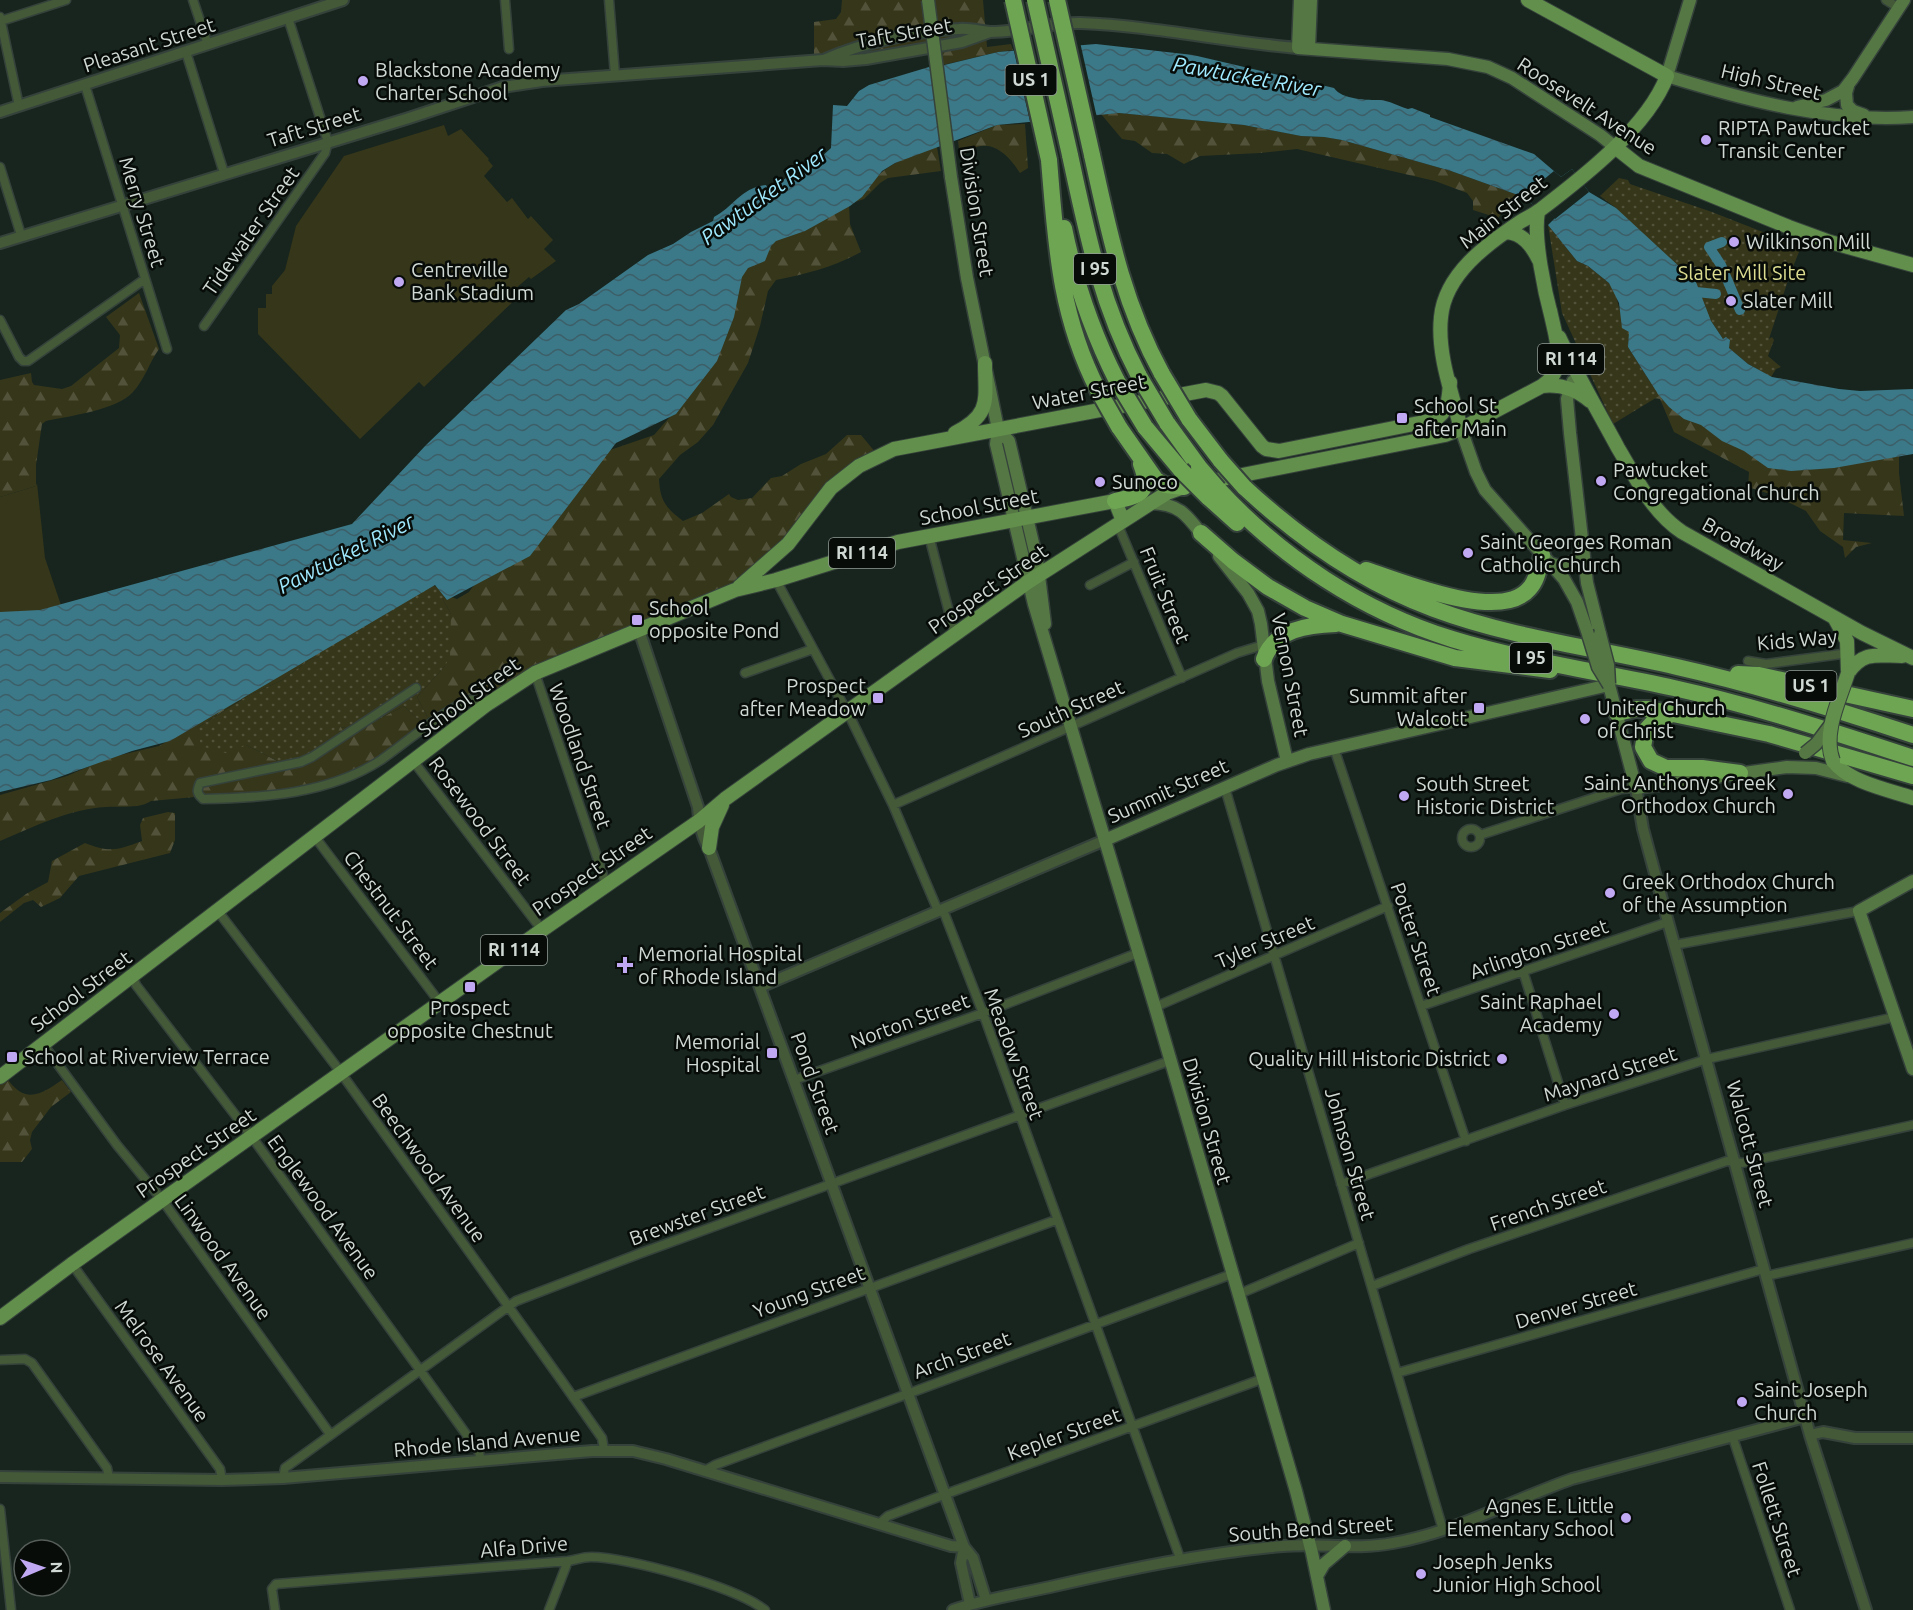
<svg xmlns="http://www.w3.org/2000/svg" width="1913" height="1610" viewBox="0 0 1913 1610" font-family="Ubuntu,sans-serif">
	<defs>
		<pattern id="forest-firs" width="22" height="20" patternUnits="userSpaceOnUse" patternTransform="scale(1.5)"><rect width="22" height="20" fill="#36361a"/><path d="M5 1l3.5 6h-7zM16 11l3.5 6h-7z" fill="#52523a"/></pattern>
		<pattern id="park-dots" width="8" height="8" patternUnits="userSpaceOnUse" patternTransform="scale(1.5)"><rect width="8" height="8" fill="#36361a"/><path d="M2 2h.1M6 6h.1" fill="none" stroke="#52523a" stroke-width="1.8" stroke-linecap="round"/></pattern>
		<pattern id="water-waves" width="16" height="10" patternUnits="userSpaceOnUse" patternTransform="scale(1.5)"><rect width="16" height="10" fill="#3b7888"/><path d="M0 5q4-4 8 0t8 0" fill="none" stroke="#3c5f68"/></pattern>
	</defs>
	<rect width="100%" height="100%" fill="#17251e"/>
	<path fill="#36361a" d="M444 125 448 136 461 129 489 159 488 160 493 166 484 176 507 202 512 198 528 219 531 216 553 240 544 249 556 261 531 279 529 277 515 289 520 295 424 387 419 382 360 439 258 334V308H266V294H272V286L285 270 296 226 344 156Z
		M37 483 45 558 61 605 46 610 0 615V497L36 486Z"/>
	<path fill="url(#forest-firs)" d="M842 0H983L987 47 1011 44 1013 50 998 52 934 67 932 52 814 54V22L836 19 841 12Z
		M1119 113 1244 125 1301 136 1324 137 1342 140 1451 171 1518 195 1498 218 1473 210V201L1467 193 1435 181 1297 149 1260 153 1200 156 1184 164 1167 154 1152 153 1135 141 1122 139 1101 114Z
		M1025 124 1028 168 1020 173C1011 159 996 141 977 147 971 148 965 155 960 158L958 141 997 125Z
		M937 147 941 171 888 178 880 183 864 199 849 204 850 224 861 252C834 267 806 274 776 280L768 291 760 326 748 363 713 425 698 442 680 455 659 479C660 501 666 508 683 521L702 513 729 494 731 497 738 500 752 498 771 478 782 476 801 464 826 454 847 435H861L876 453 861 465 753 571 724 587 502 694 476 696 457 702 428 718 417 697 445 666 451 614 443 600 446 595 457 599 469 592 480 577 610 450 654 435 676 410 749 257 875 179C891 161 914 155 937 147Z
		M139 293 159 349C149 363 145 379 133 392 117 410 69 416 46 421L42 424 36 465V486L0 497V380L31 373 32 382 34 385 62 389 71 386 119 348 120 335 106 317Z
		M1649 382 1913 453 1899 456V473L1904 516 1844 513 1843 540 1872 543 1856 547 1845 558 1843 547 1820 531 1806 511 1776 496 1748 487 1749 472 1674 432 1660 399 1642 396Z
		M321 650 320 657 311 659 282 680 242 699 197 728 246 745 285 765 340 727 360 729 404 706 422 723 421 725C408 735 395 748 381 757 328 791 264 795 203 802L195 797 151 801C139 809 120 806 106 807 68 809 34 827 0 841V795L67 776 108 758 159 746Z
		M168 812 175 813V840L170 853 79 876 60 898 41 907 33 900 24 903 0 922V913L26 894 48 882 52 861 85 843C110 853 118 850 142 841L140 825 143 818Z
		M3 1073C7 1079 13 1087 19 1091 34 1101 50 1088 62 1080L71 1092 51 1107 32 1132 30 1140 32 1149 22 1162H0V1075Z"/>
	<path fill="url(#park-dots)" d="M1619 178 1628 180 1630 184 1712 212 1801 247 1790 274 1769 339 1772 337 1774 340 1768 356 1781 367 1776 369 1771 377 1748 364 1729 348 1711 321 1616 208 1600 196Z
		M1548 225 1577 261 1588 266 1609 283 1615 292 1621 315 1630 332 1628 347 1659 396 1613 424 1562 313Z
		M431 585 438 587 446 595 443 600 451 614 450 656 445 666 417 697 428 718 422 723 404 706 360 729 340 727C334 748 305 759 285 765L246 745 229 754 201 746 197 728 246 697 282 680 311 659 319 657 321 650Z"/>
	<path fill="url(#water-waves)" d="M1096 44 1193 55 1334 88C1342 100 1368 100 1380 100 1388 100 1400 107 1408 109L1412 108 1430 115V117L1534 154 1561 177 1572 169 1589 192 1616 208 1696 282 1711 321 1723 339 1726 337 1730 340 1729 348 1748 364 1772 377 1839 389 1860 391 1913 389V454L1834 468 1791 471 1768 468 1744 451 1722 441 1701 425 1684 419 1669 407 1658 394 1628 347 1629 332 1622 328 1619 303 1609 283 1588 266 1577 261 1548 225 1555 218 1548 210 1541 216 1525 195H1518L1451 171 1342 140 1324 137 1301 136 1244 125 1119 113 997 125 895 163 882 171 862 197 850 206 805 231 776 241 771 246 765 261 748 268 742 277 734 317 717 361 676 414 616 443 530 556 447 600 435 585 170 741 132 751 51 780 0 792V612L40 610 352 524 426 445 566 310 579 304 648 255 673 244 691 232 713 221 714 217C733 207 742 187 766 185L768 189 788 177 790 179 817 161 831 148 833 105 847 106 859 91 869 85 929 67 932 68 998 52Z"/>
	<path fill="#17251e" d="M1080 42 1097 118 1049 122 1031 126 1013 47Z
		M1572 169 1589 192 1555 219 1548 210 1541 216 1525 195 1554 171 1561 177Z"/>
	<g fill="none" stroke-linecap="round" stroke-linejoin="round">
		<path stroke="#3b7888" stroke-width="10" d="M1722 242 1709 247 1721 265 1740 310
			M1686 295 1696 292 1716 294"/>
		<g stroke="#35423b" stroke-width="11">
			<path id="minor" d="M193 0 208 45
				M505 0 509 49
				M609 0 615 75
				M1886 0 1899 8
				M0 17 19 106
				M1 21 66 0
				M186 52 224 173
				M85 85 167 349
				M0 167 21 235
				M0 320 19 357 23 361H28L145 279
				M204 326 325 153 328 142 288 18
				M1118 525 1182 678
				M929 536 955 635
				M776 580 852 721 893 805 936 906 945 915 983 1013 1180 1558
				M1090 585 1134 562
				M1748 661 1766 664 1849 653
				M535 673 606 884
				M745 673 813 649
				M416 688 312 757 301 762 200 783C197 790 196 793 203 799 263 798 329 794 381 760 405 743 427 724 452 709 457 706 463 702 469 700 475 699 480 702 486 705
				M1334 748 1466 1141
				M414 762 542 930
				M1225 788 1443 1530
				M893 805 1237 653 1263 645
				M1462 838a9 9 0 1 1 18 0a9 9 0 1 1-18 0Z
				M1480 835 1621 789 1636 788
				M315 837 440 1003
				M217 910 336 1066 559 1377 602 1438 604 1450
				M1674 945 1859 911
				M1523 971 1565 1105
				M133 977 136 985 252 1137 479 1452 481 1461
				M1421 1006 1668 922
				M1155 1007 1388 906
				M43 1044 117 1145 163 1201 330 1434
				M794 1080 983 1013 1138 953
				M1341 1184 1565 1105 1707 1059 1895 1017
				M72 1264 220 1469 222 1480
				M1766 1276 1913 1243
				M1372 1286 1469 1249 1727 1161 1742 1163 1913 1125
				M1239 1294 1359 1243
				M0 1360 25 1359 32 1363 107 1468 109 1478
				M1397 1373 1764 1269
				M573 1397 1056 1220
				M1733 1438 1790 1610
				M706 1470 715 1465 1232 1274
				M283 1478 285 1468 516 1301 641 1253 1169 1061
				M0 1509 11 1610
				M880 1523 888 1516 946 1494 1262 1379
				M275 1610 272 1589 276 1584 568 1561C575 1560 583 1557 591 1557 628 1557 736 1587 765 1610
				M549 1610 568 1561"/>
		</g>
		<g stroke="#35423b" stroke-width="14">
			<path id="tertiary" d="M826 59C862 43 919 30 959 29 970 28 980 31 990 32 1021 32 1051 22 1081 23 1154 26 1225 42 1298 48
				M0 112 343 0
				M0 243 409 118 503 87 542 81 823 60 843 61 866 59 962 42 990 32
				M639 630 698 807C699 821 701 836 709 848L964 1547 973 1558 986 1600
				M1636 788 1643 829 1668 922 1810 1435 1866 1610
				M760 987 1105 840
				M1810 1435 1823 1432 1855 1438H1913
				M0 1477 222 1480 283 1478 592 1451H633L666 1459 951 1546 964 1547
				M964 1547 961 1563 970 1604
				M953 1610C984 1599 1018 1594 1050 1587 1128 1569 1204 1553 1283 1546 1320 1543 1357 1550 1393 1543 1456 1532 1512 1500 1572 1479L1805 1417"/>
		</g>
		<g stroke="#35423b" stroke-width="15">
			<path id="secondary" d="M1300 0 1298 48 1448 59 1488 67 1512 78 1600 135 1615 147
				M1690 0 1667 76C1745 100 1830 123 1913 117
				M1309 48 1311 0
				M1848 86 1846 93 1847 105 1853 111 1864 115
				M1797 107 1826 100 1843 91 1853 78 1904 0
				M951 177 967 278 998 429 996 444 1034 604 1155 1007 1296 1491 1312 1553 1324 1610
				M1573 381 1567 399 1570 433 1587 583 1600 634
				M998 429 1009 441 1037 560 1045 624
				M1461 429 1476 472 1485 490 1564 579 1577 602 1587 631
				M1151 503C1182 504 1188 517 1206 540
				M1219 556 1248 593 1258 611 1261 624 1268 681 1287 761
				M1550 563C1566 570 1577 563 1582 547
				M1105 840 1277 765 1309 754 1609 685 1636 788 1787 767 1816 768 1847 776
				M1913 881 1859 911 1913 1069
				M1317 1576 1324 1564 1345 1546"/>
		</g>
		<g stroke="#35423b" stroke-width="16">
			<path id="primary" d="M1615 147 1639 166 1789 227 1830 242 1913 265
				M1538 212C1533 238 1545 293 1552 319
				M1506 232C1523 233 1532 246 1539 260
				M1559 337C1577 375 1598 411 1618 448 1636 478 1652 512 1682 532L1862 633 1913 658
				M1542 386C1561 384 1576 389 1590 401
				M1461 429C1452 393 1437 354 1441 317 1445 274 1487 244 1520 222 1526 218 1534 215 1540 210 1582 178 1648 127 1667 76L1528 0
				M955 433C992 414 985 400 985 363
				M1202 483 1445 435 1461 429 1542 386C1569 369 1555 336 1550 310
				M739 587 788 544 831 488 859 466 894 449 1206 390 1218 393 1222 396 1262 446 1266 449 1279 451 1434 420C1449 412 1449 397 1450 382
				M1835 619 1847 641 1848 673
				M1848 673C1864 650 1878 656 1902 656
				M1833 761C1848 782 1889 790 1913 798
				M709 848 712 827 722 805
				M0 1077 486 705 535 673 735 590 776 580 898 542 1115 501 1123 521
				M0 1318 72 1264 542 930 699 821 725 799 1028 582 1151 503 1167 493 1184 487"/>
		</g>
		<g stroke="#35423b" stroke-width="20">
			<path id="motorway" d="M1070 155C1087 234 1101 304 1139 376
				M1092 155C1109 232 1123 303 1162 374
				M1049 160C1056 243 1059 314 1098 390
				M1064 228C1075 282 1092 332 1117 381
				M1189 419 1221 461
				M1167 423 1199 467
				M1119 427 1156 480 1165 485 1184 487
				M1145 427 1181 470
				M1244 487C1300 539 1361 582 1434 609 1512 638 1596 648 1677 667 1757 685 1835 709 1913 735
				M1218 489C1282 558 1362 611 1452 639 1523 661 1601 672 1674 688 1755 706 1834 732 1913 758
				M1208 497 1237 523
				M1115 501C1140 496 1152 492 1141 464
				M1201 533 1233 561 1268 587 1305 608 1342 624 1455 658 1550 670
				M1366 570C1401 581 1500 623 1529 589 1538 580 1539 566 1542 555
				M1264 659C1275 629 1308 625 1336 624
				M1738 674 1759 675 1913 709
				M1617 713 1636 709H1649L1769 734 1913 776
				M1673 714 1655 720 1646 730 1643 747 1651 761 1666 768H1702L1740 773"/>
		</g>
		<use href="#minor" stroke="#435938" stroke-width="8"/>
		<use href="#tertiary" stroke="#435938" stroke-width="10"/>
		<use href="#secondary" stroke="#574" stroke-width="12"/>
		<use href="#primary" stroke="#628f4b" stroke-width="14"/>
		<use href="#motorway" stroke="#6ea552" stroke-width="16"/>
		<g stroke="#35423b" stroke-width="15" stroke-linecap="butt">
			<path id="secondary-bridge" d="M928 0 951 177
				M1587 631 1598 667 1609 685
				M1600 634 1608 665 1609 684
				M1805 753 1816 744 1831 724"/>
		</g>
		<g stroke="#35423b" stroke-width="16" stroke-linecap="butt">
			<path id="primary-bridge" d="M1833 761C1822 733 1840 699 1848 673"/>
		</g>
		<g stroke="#35423b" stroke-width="20" stroke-linecap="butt">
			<path id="motorway-bridge" d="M1013 0 1049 160
				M1035 0 1070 155
				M1057 0 1092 155
				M1162 374 1189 419
				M1139 376 1167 423
				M1117 381 1145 427
				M1098 390 1119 427
				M1221 461 1244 487
				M1199 467 1218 489
				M1181 470 1208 497"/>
		</g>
		<use href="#secondary-bridge" stroke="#574" stroke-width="12"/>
		<use href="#primary-bridge" stroke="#628f4b" stroke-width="14"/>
		<use href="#motorway-bridge" stroke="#6ea552" stroke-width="16"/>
	</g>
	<g fill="#c0a8f3" stroke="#070c09" stroke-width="2">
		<circle cx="363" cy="81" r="6"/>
		<circle cx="1706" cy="140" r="6"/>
		<circle cx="1734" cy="242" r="6"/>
		<circle cx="399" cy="282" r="6"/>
		<circle cx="1731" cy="301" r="6"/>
		<rect x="1396" y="412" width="12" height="12" rx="3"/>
		<circle cx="1601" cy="481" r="6"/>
		<circle cx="1100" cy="482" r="6"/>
		<circle cx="1468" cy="553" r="6"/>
		<rect x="631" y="614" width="12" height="12" rx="3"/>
		<rect x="872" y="692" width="12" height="12" rx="3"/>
		<rect x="1473" y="702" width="12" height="12" rx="3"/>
		<circle cx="1585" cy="719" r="6"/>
		<circle cx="1788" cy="794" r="6"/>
		<circle cx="1404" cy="796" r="6"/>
		<circle cx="1610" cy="893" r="6"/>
		<path d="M622 956h6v6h6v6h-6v6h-6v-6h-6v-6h6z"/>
		<rect x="464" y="981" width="12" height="12" rx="3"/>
		<circle cx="1614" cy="1014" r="6"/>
		<rect x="766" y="1047" width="12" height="12" rx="3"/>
		<rect x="6" y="1051" width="12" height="12" rx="3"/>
		<circle cx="1502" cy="1059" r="6"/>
		<circle cx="1742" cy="1402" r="6"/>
		<circle cx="1626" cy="1518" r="6"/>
		<circle cx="1421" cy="1574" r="6"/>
	</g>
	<g text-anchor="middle" stroke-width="5" stroke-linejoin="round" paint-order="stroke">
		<g fill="#070c09" stroke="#949c97" stroke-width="1.5">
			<rect x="1005.5" y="65" width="51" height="30" rx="4.5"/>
			<rect x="1074" y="254" width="42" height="30" rx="4.5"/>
			<rect x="1538" y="344" width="66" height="30" rx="4.5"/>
			<rect x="829" y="538" width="66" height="30" rx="4.5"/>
			<rect x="1510" y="643" width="42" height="30" rx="4.5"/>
			<rect x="1785.5" y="671" width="51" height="30" rx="4.5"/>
			<rect x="481" y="935" width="66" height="30" rx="4.5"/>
		</g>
		<g font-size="18" font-weight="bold" fill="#d0d9d4">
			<text x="1031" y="86">US 1</text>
			<text x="1095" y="275">I 95</text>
			<text x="1571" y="365">RI 114</text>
			<text x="862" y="559">RI 114</text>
			<text x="1531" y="664">I 95</text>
			<text x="1811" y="692">US 1</text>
			<text x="514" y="956">RI 114</text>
		</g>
		<g font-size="20" fill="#d0d9d4" stroke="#070c09">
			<text transform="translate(904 33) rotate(-10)" y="7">Taft Street</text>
			<text transform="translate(149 45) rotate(-18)" y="7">Pleasant Street</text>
			<text transform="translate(1771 82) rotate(13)" y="7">High Street</text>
			<text transform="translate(1587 106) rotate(33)" y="7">Roosevelt Avenue</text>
			<text transform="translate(314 127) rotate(-17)" y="7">Taft Street</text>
			<text transform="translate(142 212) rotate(73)" y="7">Merry Street</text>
			<text transform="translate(977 212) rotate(81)" y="7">Division Street</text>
			<text transform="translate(1503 212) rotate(-38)" y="7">Main Street</text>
			<text transform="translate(251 231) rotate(-55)" y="7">Tidewater Street</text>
			<text transform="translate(1089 392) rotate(-11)" y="7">Water Street</text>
			<text transform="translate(979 507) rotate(-11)" y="7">School Street</text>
			<text transform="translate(1743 544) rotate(29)" y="7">Broadway</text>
			<text transform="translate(988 589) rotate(-35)" y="7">Prospect Street</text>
			<text transform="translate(1165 595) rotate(68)" y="7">Fruit Street</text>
			<text transform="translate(1797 640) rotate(-5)" y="7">Kids Way</text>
			<text transform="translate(1290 675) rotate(79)" y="7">Vernon Street</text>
			<text transform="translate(469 697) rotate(-36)" y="7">School Street</text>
			<text transform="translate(1071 709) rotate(-24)" y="7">South Street</text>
			<text transform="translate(580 756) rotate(71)" y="7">Woodland Street</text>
			<text transform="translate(1168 791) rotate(-24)" y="7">Summit Street</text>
			<text transform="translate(480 821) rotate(53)" y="7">Rosewood Street</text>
			<text transform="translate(592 871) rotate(-35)" y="7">Prospect Street</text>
			<text transform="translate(391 910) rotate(53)" y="7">Chestnut Street</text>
			<text transform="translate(1416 939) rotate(71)" y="7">Potter Street</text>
			<text transform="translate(1265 942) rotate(-23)" y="7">Tyler Street</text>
			<text transform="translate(1539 949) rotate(-19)" y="7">Arlington Street</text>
			<text transform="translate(81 991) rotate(-37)" y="7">School Street</text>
			<text transform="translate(910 1021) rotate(-20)" y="7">Norton Street</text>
			<text transform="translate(1014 1054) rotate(70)" y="7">Meadow Street</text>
			<text transform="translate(1610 1074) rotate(-18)" y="7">Maynard Street</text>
			<text transform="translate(815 1083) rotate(70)" y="7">Pond Street</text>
			<text transform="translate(1207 1121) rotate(74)" y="7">Division Street</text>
			<text transform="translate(1750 1144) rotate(75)" y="7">Walcott Street</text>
			<text transform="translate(196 1153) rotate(-35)" y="7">Prospect Street</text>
			<text transform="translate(1350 1154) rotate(74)" y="7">Johnson Street</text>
			<text transform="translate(429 1168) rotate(54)" y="7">Beechwood Avenue</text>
			<text transform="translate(1548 1205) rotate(-19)" y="7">French Street</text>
			<text transform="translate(323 1207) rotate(54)" y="7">Englewood Avenue</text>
			<text transform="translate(697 1215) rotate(-20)" y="7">Brewster Street</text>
			<text transform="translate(223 1257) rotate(54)" y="7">Linwood Avenue</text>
			<text transform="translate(809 1292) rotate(-20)" y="7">Young Street</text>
			<text transform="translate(1576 1305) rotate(-16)" y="7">Denver Street</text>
			<text transform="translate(962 1355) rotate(-20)" y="7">Arch Street</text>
			<text transform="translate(162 1361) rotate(54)" y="7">Melrose Avenue</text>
			<text transform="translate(1064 1434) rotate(-20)" y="7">Kepler Street</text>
			<text transform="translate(487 1442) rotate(-5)" y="7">Rhode Island Avenue</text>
			<text transform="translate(1777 1519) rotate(72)" y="7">Follett Street</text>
			<text transform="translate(1311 1529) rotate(-4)" y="7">South Bend Street</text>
			<text transform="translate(524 1547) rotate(-5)" y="7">Alfa Drive</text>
		</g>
		<g font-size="20" fill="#d0d9d4" stroke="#070c09" text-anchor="start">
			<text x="375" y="77">Blackstone Academy<tspan x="375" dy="23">Charter School</tspan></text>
			<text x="1718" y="135">RIPTA Pawtucket<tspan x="1718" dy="23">Transit Center</tspan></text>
			<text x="1746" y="249">Wilkinson Mill</text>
			<text x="411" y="277">Centreville<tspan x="411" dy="23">Bank Stadium</tspan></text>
			<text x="1743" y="308">Slater Mill</text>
			<text x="1414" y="413">School St<tspan x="1414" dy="23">after Main</tspan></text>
			<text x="1613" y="477">Pawtucket<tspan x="1613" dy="23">Congregational Church</tspan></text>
			<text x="1112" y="489">Sunoco</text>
			<text x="1480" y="549">Saint Georges Roman<tspan x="1480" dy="23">Catholic Church</tspan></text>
			<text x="649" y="615">School<tspan x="649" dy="23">opposite Pond</tspan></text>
			<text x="866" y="693" text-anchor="end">Prospect<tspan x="866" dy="23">after Meadow</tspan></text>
			<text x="1467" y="703" text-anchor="end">Summit after<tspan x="1467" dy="23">Walcott</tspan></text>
			<text x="1597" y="715">United Church<tspan x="1597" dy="23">of Christ</tspan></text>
			<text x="1776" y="790" text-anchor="end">Saint Anthonys Greek<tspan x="1776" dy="23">Orthodox Church</tspan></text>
			<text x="1416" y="791">South Street<tspan x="1416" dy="23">Historic District</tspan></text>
			<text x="1622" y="889">Greek Orthodox Church<tspan x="1622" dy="23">of the Assumption</tspan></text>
			<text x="638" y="961">Memorial Hospital<tspan x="638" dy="23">of Rhode Island</tspan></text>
			<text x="1602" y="1009" text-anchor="end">Saint Raphael<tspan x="1602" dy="23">Academy</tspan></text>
			<text x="470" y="1015" text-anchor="middle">Prospect<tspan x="470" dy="23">opposite Chestnut</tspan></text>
			<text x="760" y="1049" text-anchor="end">Memorial<tspan x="760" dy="23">Hospital</tspan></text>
			<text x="24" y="1064">School at Riverview Terrace</text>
			<text x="1490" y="1066" text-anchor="end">Quality Hill Historic District</text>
			<text x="1754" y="1397">Saint Joseph<tspan x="1754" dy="23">Church</tspan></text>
			<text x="1614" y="1513" text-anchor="end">Agnes E. Little<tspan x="1614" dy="23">Elementary School</tspan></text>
			<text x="1433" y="1569">Joseph Jenks<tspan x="1433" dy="23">Junior High School</tspan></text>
		</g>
		<g font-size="20" fill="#dcdd90" stroke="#070c09">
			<text x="1742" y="280">Slater Mill Site</text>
		</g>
		<g font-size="21" font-style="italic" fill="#a0eaff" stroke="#070c09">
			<text transform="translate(1247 77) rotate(10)" y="7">Pawtucket River</text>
			<text transform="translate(764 196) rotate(-36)" y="7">Pawtucket River</text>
			<text transform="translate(346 554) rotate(-27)" y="7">Pawtucket River</text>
		</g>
	</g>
	<g transform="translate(42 1568) rotate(88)"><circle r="28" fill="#070c09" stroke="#575e5a" stroke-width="1.5"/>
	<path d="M0-4.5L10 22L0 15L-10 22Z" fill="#c0a8f3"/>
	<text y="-9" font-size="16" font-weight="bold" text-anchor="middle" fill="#d0d9d4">N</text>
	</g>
</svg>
